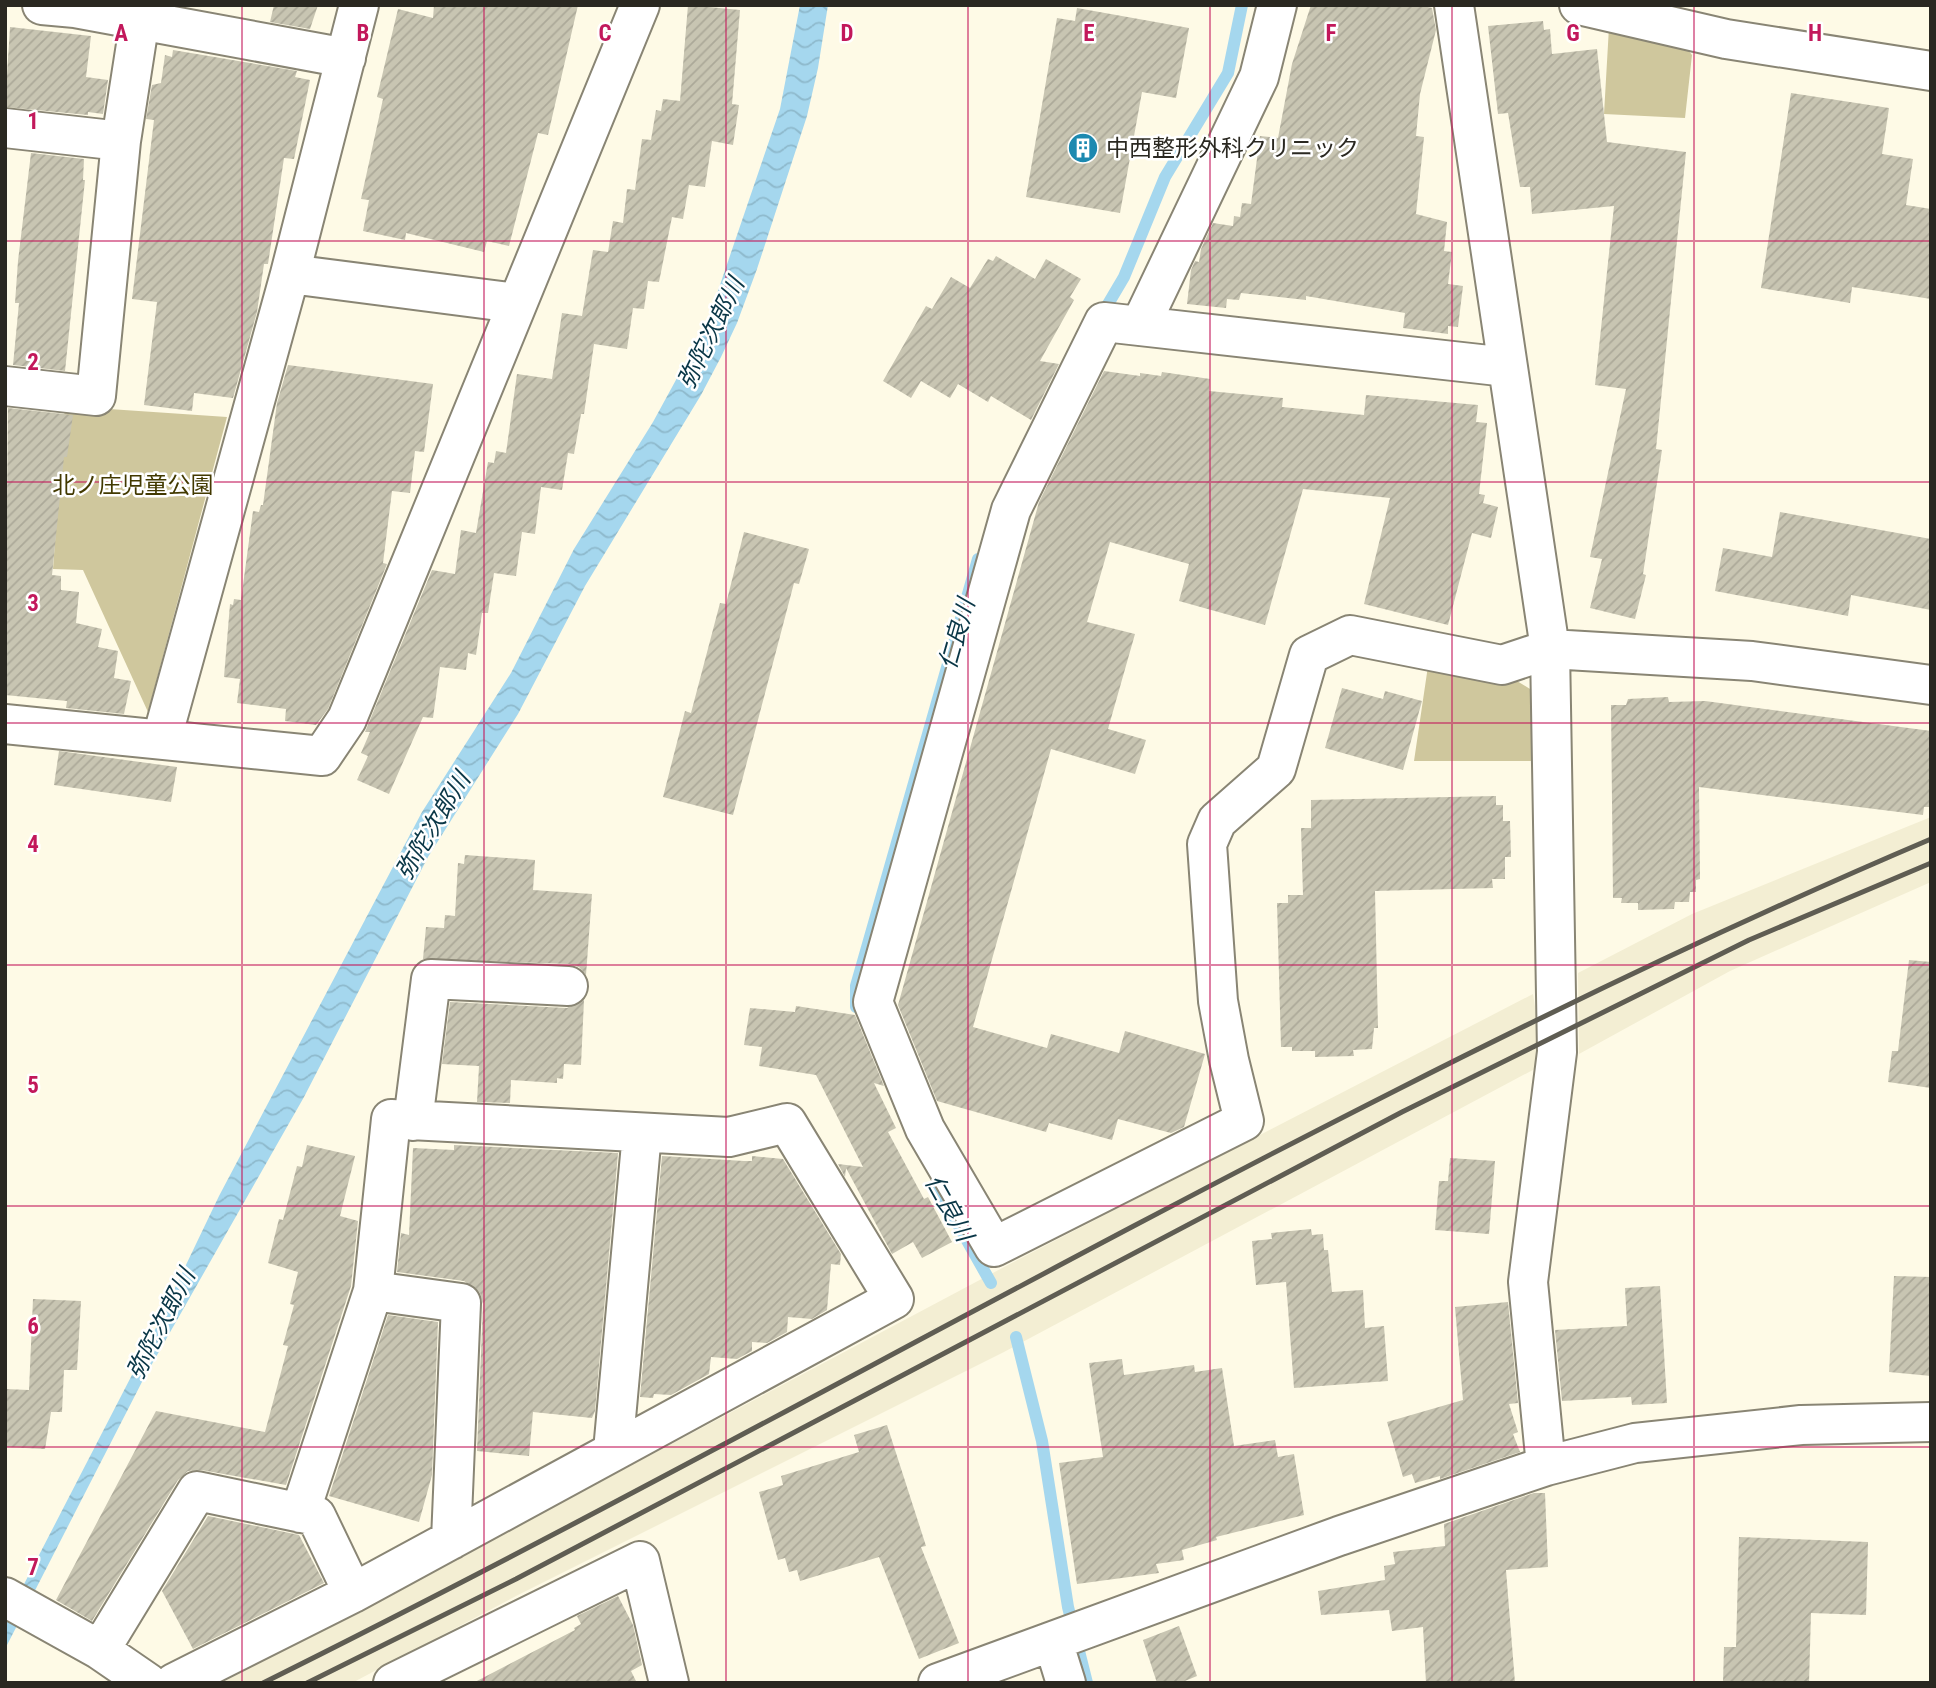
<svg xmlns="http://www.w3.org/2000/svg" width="1936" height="1688" viewBox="0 0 1936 1688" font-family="'Roboto Condensed','Noto Sans JP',sans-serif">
	<defs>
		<pattern id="water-waves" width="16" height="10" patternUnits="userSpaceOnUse" patternTransform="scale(1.75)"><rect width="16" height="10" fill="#a5d7ee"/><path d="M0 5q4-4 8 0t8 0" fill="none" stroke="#8eb9cc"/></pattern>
		<pattern id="building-hatch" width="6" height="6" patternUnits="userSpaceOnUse" patternTransform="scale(1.75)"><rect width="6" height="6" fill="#c8c5b2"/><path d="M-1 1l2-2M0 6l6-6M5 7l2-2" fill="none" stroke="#aca999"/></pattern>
	</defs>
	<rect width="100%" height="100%" fill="#fefae6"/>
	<path fill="#f3eed3" d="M1931 817V882L1730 971 1579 1054 1578 973 1692 914Z
		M1533 994 1544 1064 1004 1352 516 1596 352 1683H209L485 1543 1006 1266Z"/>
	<path fill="#cfc79d" d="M1609 27 1680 40 1692 55 1685 118 1604 114Z
		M65 406 227 417 148 712 83 570 53 569Z
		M1428 666 1512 678 1535 692 1533 761H1414Z"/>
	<path fill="url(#water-waves)" d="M800 5H828L818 68 807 116 757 269 737 323 721 357 701 395 585 586 518 714 428 857 304 1097 144 1378 5 1649V1621L150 1340 219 1196 422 812 511 673 574 549 653 422 707 323 780 109Z"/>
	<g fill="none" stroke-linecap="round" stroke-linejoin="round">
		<path stroke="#a5d7ee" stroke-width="12" d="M1101 316 1124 277 1165 177 1228 73 1242 5
			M856 1007V986L978 559
			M938 1189 991 1283
			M1016 1337 1042 1441 1068 1607 1087 1683"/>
	</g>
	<path fill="url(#building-hatch)" d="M274 5H318L310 29 270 22Z
		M434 5H578L548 135 538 133 509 246 487 241 484 252 406 233 405 240 363 231 369 200 361 199 383 99 377 97 398 9 433 18Z
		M688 5 740 10 732 104 739 105 733 145 712 141 705 187 689 185 683 219 672 217 659 282 648 281 644 309 633 308 627 349 594 344 584 414H581L574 454 568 453 562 490 541 487 535 534 522 532 516 576 494 573 488 613H482L476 655 468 653 466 670 440 667 433 718 423 717 389 794 357 780 368 756 361 753 370 732H365L432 570 455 574 461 530 476 533 488 462 494 463 496 451 506 453 517 374 552 379 562 313 582 316 593 250 608 252 613 221 623 223 627 189 635 190 642 139 651 140 656 110 661 111 663 99 680 101Z
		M1311 5H1419L1432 8 1436 30 1420 94 1416 136 1424 137 1416 214 1447 222 1444 251 1452 252 1448 284 1463 286 1458 327 1448 326V334L1403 328 1405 313 1306 296V300L1241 293 1239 300 1227 299 1226 308 1187 304 1191 270 1195 261 1199 262 1201 249 1213 223 1233 226 1234 216 1240 217 1242 203 1251 204 1260 136 1278 138 1292 64Z
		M1077 8 1189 28 1176 98 1142 92 1120 213 1026 197 1057 18 1075 21Z
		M1543 21 1544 30 1550 29 1552 54 1597 49 1607 142 1686 152 1656 449 1662 450 1643 574 1646 575 1635 619 1590 608 1602 559 1590 557 1626 389 1595 385 1614 206 1532 214 1530 187H1520L1508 113 1498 114 1488 26Z
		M10 27 91 36 86 77 108 80 103 114 88 112V115L5 107Z
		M173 50 297 71 295 77 310 80 294 159 284 158 268 264H264L257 312 233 398 194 393 192 411 144 405 157 302 132 299 154 120 146 119 152 85 161 83 165 55 172 57Z
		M1791 93 1889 108 1882 154 1913 159 1906 205 1931 209V299L1852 287 1850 303 1761 288Z
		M31 153 84 159 83 180H85L65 371 13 365 19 303H15L18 261Z
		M996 256 1035 279 1046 259 1081 279 1070 297 1074 300 1040 361 1059 364 1031 420 991 396 988 402 958 384 950 398 921 381 911 398 883 381 926 306 932 309 951 277 970 288 988 259 993 261Z
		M288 365 433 384 424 452 415 451 410 493 392 491 383 563 387 564 328 709 316 725 285 721 286 709 237 703 240 679 224 677 230 604 233 605 234 599 241 600 253 511 259 512 261 505H263L277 403Z
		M1104 371 1140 376V373L1161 376 1162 372 1210 379 1209 391 1283 398 1282 407 1364 415 1366 395 1478 405 1476 422 1487 423 1479 494 1485 495 1483 503 1498 507 1491 538 1472 533 1448 625 1364 604 1390 498 1303 489 1265 625 1179 601 1189 564 1110 542 1087 622 1135 634 1108 729 1146 740 1135 774 1051 749 973 1027 1047 1048 1051 1034 1119 1053 1125 1031 1205 1054 1184 1127 1171 1133 1118 1119 1112 1140 1049 1123 1046 1132 937 1101 898 1005 1039 502Z
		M8 408 73 415 67 457H64L52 575 61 576V590L79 592 76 623 102 629 98 647 118 651 114 678 131 681 124 714 66 708 67 701 5 695Z
		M1780 512 1931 539V610L1851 595 1848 616 1715 591 1723 548 1772 557Z
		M744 532 809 549 799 584 794 583 733 815 663 797 685 711 691 713 720 603 726 604Z
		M1342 688 1383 699 1385 691 1422 701 1403 770 1325 748Z
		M1668 697 1669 702 1705 701 1931 731V807H1924L1923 815 1699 787 1700 879 1696 880V892H1690L1689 902H1675L1674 909 1638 910V903H1621L1622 898H1613L1611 705H1626L1628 699Z
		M59 751 177 767 171 802 54 785Z
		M1496 796V805H1503V821H1510L1511 857H1505V879H1492L1493 888 1375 891 1378 1028H1374L1372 1049 1353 1050 1354 1056 1315 1057V1051H1292V1047H1281L1277 903H1288V895H1303L1301 828H1311V800Z
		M465 855 535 860 533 890 592 894 586 975 579 967 569 964 423 959 426 927 444 928 445 915 455 916 458 863 464 864Z
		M1909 960 1931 962V1088L1888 1082 1892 1051H1898Z
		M584 1000 581 1065 564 1064 563 1079 557 1078V1083L511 1080 510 1103 477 1102 479 1066 442 1064 450 1002 567 1008Z
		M796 1006 855 1015 884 1086 874 1083 896 1128 888 1132 924 1199 928 1197 952 1242 922 1258 913 1242 892 1254 846 1168 845 1177 838 1164 863 1167 816 1075 759 1066 762 1047 744 1045 750 1008 795 1012Z
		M307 1145 355 1156 340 1216 358 1221 351 1286 286 1485 201 1470 188 1471 178 1480 92 1621 56 1600 156 1411 265 1432 288 1346 283 1345 294 1305 290 1304 298 1272 268 1263 279 1219 283 1220 297 1166 302 1167Z
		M454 1145 618 1153 595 1411 592 1418 533 1412 529 1456 477 1451 483 1304 480 1293 464 1281 397 1272 401 1233 409 1235 413 1148 454 1150Z
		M662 1156 744 1161H752V1156L783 1159 841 1254 840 1265 831 1264 827 1310 812 1319 788 1317 787 1332 767 1343 752 1342V1351L737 1359 711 1357 709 1374 671 1395 654 1394 653 1398 640 1397Z
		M1450 1158 1495 1161 1489 1234 1435 1230 1439 1181H1448Z
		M1311 1229 1312 1235 1323 1234 1324 1250H1328L1332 1292 1363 1290 1365 1328 1384 1326 1388 1381 1294 1388 1286 1282 1256 1285 1252 1241 1272 1239 1271 1233Z
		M1894 1276 1931 1277V1376L1889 1372Z
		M1660 1286 1667 1403 1632 1405 1631 1397 1562 1401 1555 1330 1627 1326 1625 1288Z
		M33 1299 81 1301 77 1370H64L62 1412H51L45 1449 5 1447V1389L29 1390Z
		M1508 1302 1518 1403 1509 1404 1518 1432 1513 1434 1520 1452 1440 1479V1476L1415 1483 1412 1474 1403 1477 1387 1422 1463 1400 1455 1307Z
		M388 1315 438 1322 432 1475 419 1522 329 1496Z
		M1122 1359 1124 1375 1194 1365 1195 1372 1222 1368 1234 1446 1275 1440 1278 1457 1294 1454 1304 1515 1216 1537 1217 1540 1182 1550 1184 1560 1156 1564 1159 1573 1077 1584 1059 1463 1103 1457 1089 1363Z
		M887 1425 926 1546 921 1547 959 1643 919 1659 879 1557 800 1581 797 1570 789 1572 785 1558 778 1560 759 1492 783 1485 781 1476 859 1452 854 1435Z
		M1534 1493H1545L1548 1567 1506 1570 1515 1683H1426L1423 1627 1392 1631 1389 1610 1321 1615 1318 1591 1385 1580 1384 1566 1395 1564 1393 1552 1445 1546 1444 1524Z
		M208 1516 299 1535 324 1583 193 1649 162 1591Z
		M1739 1537 1868 1542 1866 1615 1811 1613 1809 1683H1723L1724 1647H1736Z
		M618 1596 633 1625 642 1665 631 1671 637 1683H473L575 1630 574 1628 581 1624 577 1616Z
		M1179 1626 1197 1676 1180 1683H1157L1143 1640Z"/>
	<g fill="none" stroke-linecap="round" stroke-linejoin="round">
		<g stroke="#898574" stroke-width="42">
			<path id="minor" d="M42 5 75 8 346 58
				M1454 5 1550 649 1557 1052 1528 1282 1546 1466
				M1579 5 1726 39 1931 71
				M5 128 121 141
				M290 274 516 303
				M1140 326 1259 77 1277 5
				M1507 367 1104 322 1011 510 873 1002 925 1129 994 1247 1244 1121 1229 1060 1218 1001 1207 844 1217 821 1276 769 1309 655 1350 635 1502 665 1550 649 1752 661 1931 685
				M5 386 96 396 121 141 140 19
				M5 724 322 756 347 719 640 5
				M162 738 290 274 359 5
				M413 1121 431 979 568 986
				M373 1291 461 1303 451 1540
				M613 1451 642 1133
				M5 1597 100 1650 148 1683
				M1053 1641 1066 1683
				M100 1650 197 1491 316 1516 353 1593
				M174 1683 353 1593 894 1299 787 1123 729 1137 391 1119 373 1291 300 1513
				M393 1683 640 1561 669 1683
				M938 1683 1339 1536 1546 1466 1635 1443 1801 1425 1931 1422"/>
		</g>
		<use href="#minor" stroke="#fff" stroke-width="38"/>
		<path stroke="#5f5d53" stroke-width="5" d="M263 1683C821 1406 1357 1083 1931 839
			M307 1683 516 1579 1402 1112 1749 940 1931 863"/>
	</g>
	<path fill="none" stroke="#c2185b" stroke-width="2" stroke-opacity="0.55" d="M242 5V1683M484 5V1683M726 5V1683M968 5V1683M1210 5V1683M1452 5V1683M1694 5V1683M5 241H1931M5 482H1931M5 723H1931M5 965H1931M5 1206H1931M5 1447H1931"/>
	<defs>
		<g id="building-disc" transform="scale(1.575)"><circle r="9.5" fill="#1c89b0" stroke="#fff"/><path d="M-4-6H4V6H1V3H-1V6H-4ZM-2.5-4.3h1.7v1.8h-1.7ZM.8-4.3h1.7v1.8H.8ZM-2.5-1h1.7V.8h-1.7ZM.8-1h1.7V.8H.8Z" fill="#fff"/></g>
	</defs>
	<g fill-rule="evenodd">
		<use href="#building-disc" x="1083" y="148"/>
	</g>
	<g text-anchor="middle" stroke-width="5" stroke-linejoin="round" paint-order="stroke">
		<g font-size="23" fill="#2a2821" stroke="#fff" text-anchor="start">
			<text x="1106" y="156">中西整形外科クリニック</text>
		</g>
		<g font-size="23" fill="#423900" stroke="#fff">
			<text x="133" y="493">北ノ庄児童公園</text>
		</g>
		<g font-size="24" font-style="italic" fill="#093646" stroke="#fff">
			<text transform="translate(711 333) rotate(-64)" y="8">弥陀次郎川</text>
			<text transform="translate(957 634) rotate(-74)" y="8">仁良川</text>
			<text transform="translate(433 826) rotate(-59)" y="8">弥陀次郎川</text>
			<text transform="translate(949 1208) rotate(61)" y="8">仁良川</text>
			<text transform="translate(161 1324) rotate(-63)" y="8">弥陀次郎川</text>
		</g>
	</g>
	<g font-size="23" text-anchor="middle" font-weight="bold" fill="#c2185b" stroke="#fff" stroke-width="5" stroke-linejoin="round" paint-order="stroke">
		<text x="121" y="41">A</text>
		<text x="363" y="41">B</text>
		<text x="605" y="41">C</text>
		<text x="847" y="41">D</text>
		<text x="1089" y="41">E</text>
		<text x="1331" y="41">F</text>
		<text x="1573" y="41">G</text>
		<text x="1815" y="41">H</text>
		<text x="33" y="129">1</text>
		<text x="33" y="370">2</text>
		<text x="33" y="611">3</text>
		<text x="33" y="852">4</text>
		<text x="33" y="1093">5</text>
		<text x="33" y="1334">6</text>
		<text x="33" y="1575">7</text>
	</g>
	<rect width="1936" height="1688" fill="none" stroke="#2a2821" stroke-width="14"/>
</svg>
